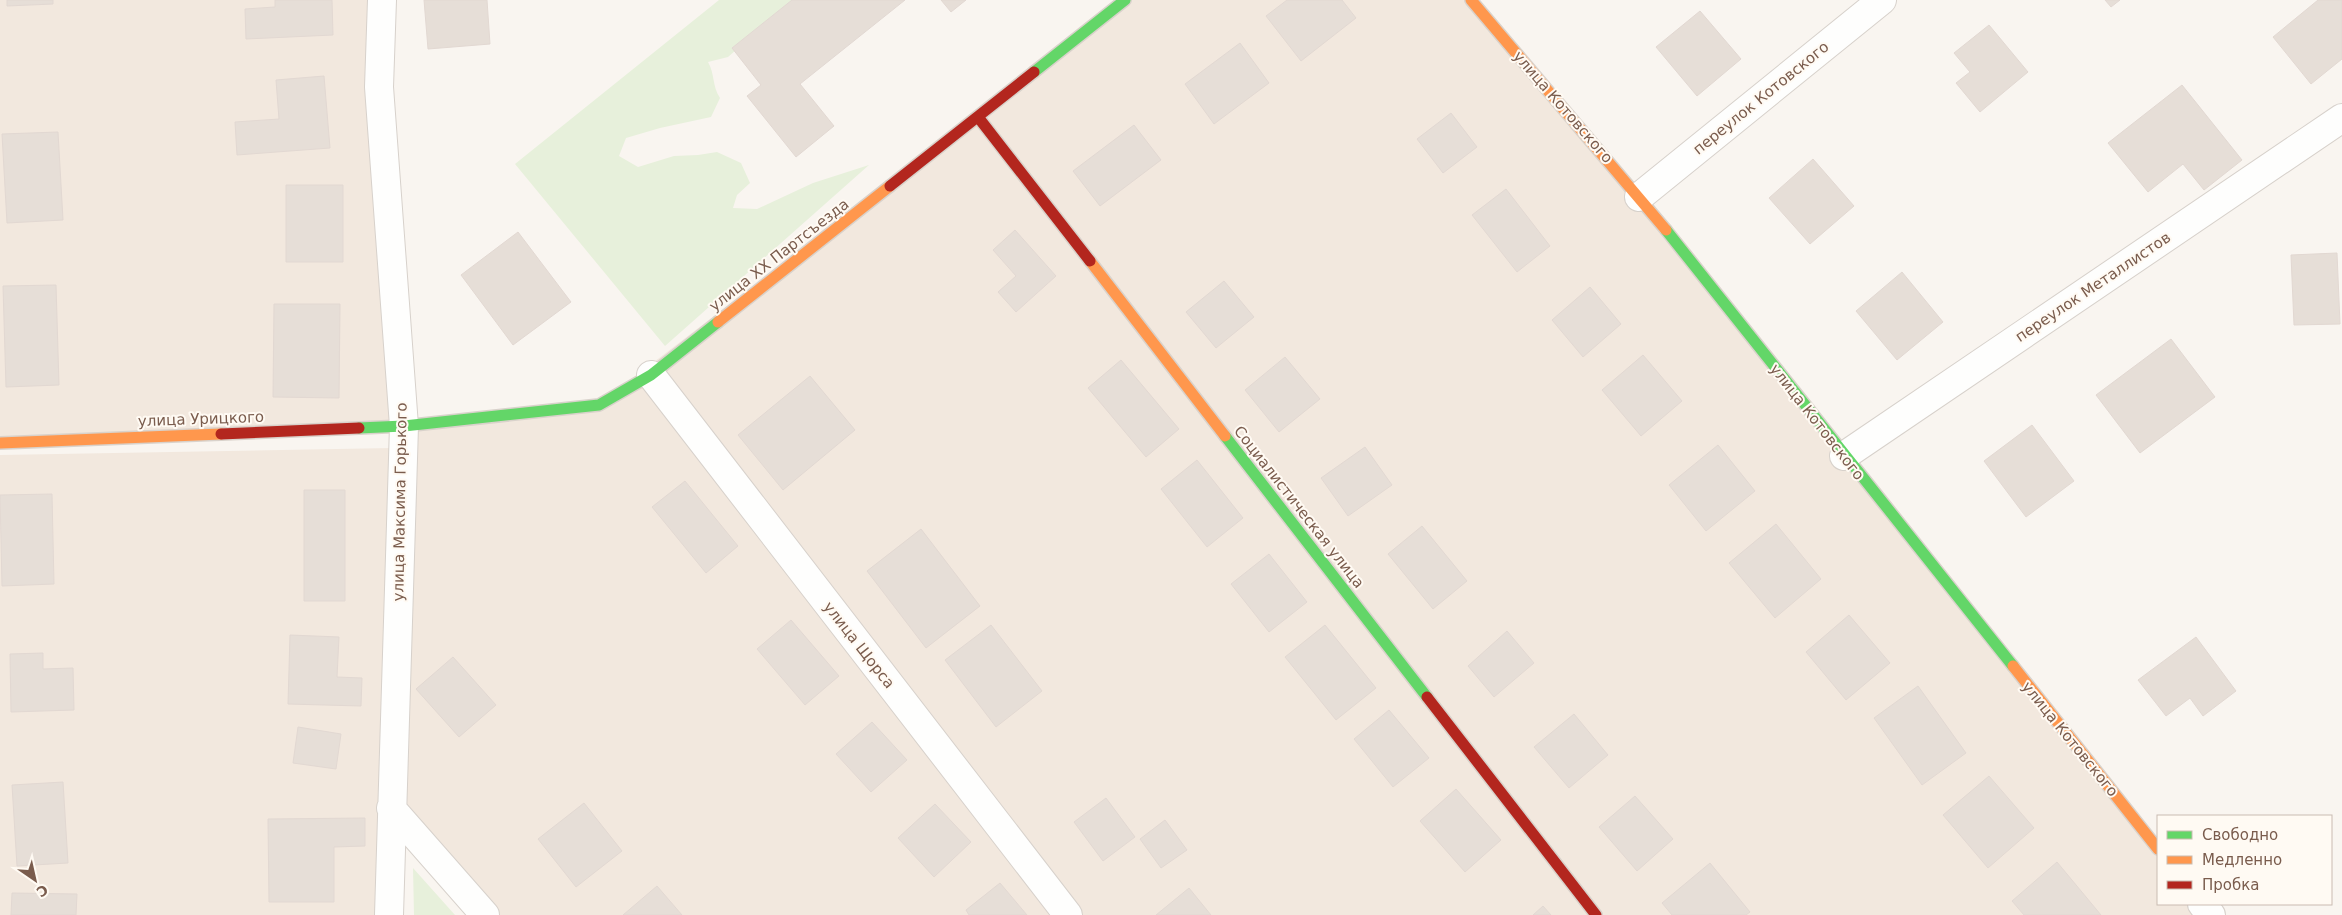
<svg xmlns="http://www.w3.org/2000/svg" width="2342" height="915" viewBox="0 0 2342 915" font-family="'DejaVu Sans',sans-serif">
	<rect width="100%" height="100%" fill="#f9f5f0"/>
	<path fill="#f2e8de" d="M0 0H382L404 425 598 405 1125 0H1471L2158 849V904H2202L2211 915H482L391 808 404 426 0 443Z
		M392 448 385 915H0V455Z"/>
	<path fill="#e7f0db" d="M719 0H793L728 57 708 62C715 74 712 86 720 98L711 117 660 128 626 138 619 156 638 167 674 156 698 155 717 152 741 163 750 183 737 195 733 208 757 209 813 183 869 165 665 346 515 164Z
		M413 868 455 915H414Z"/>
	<path fill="#e6ded7" stroke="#e2d8d2" d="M7 0H53V4L7 6Z
		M275 0H332L333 35 246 39 245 9 275 7Z
		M424 0H487L490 44 428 49Z
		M792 0H905L800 84 834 126 796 157 747 96 761 85 732 48Z
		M941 0H966L951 12Z
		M1287 0H1342L1356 18 1301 61 1266 16Z
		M2105 0H2120L2111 7Z
		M2318 0H2342V59L2311 84 2273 37Z
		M1700 11 1741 59 1697 96 1656 47Z
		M1989 25 2028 72 1980 112 1956 83 1970 72 1954 53Z
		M1240 43 1269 83 1214 124 1185 84Z
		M324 76 330 148 237 155 235 122 279 119 276 80Z
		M2182 85 2242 160 2204 190 2183 164 2148 192 2108 143Z
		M1451 113 1477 147 1443 173 1417 139Z
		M1134 125 1161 160 1100 206 1073 171Z
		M58 132 63 220 7 223 2 134Z
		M1813 159 1854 206 1810 244 1769 198Z
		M286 185H343V262H286Z
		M1506 189 1550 246 1517 272 1472 215Z
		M1015 230 1056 276 1016 312 998 292 1016 276 993 250Z
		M518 232 571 302 513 345 461 275Z
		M2337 253 2340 324 2294 325 2291 255Z
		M1902 272 1943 322 1897 360 1856 311Z
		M1224 281 1254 317 1216 348 1186 312Z
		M56 285 59 385 6 387 3 286Z
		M1590 287 1621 324 1583 357 1552 320Z
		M274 304H340L339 398 273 397Z
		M2171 339 2215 397 2140 453 2096 395Z
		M1643 355 1682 401 1641 436 1602 390Z
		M1285 357 1320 399 1279 432 1245 390Z
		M1121 360 1179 429 1146 457 1088 388Z
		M810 376 855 430 783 490 738 435Z
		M2032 425 2074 481 2026 517 1984 461Z
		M1718 445 1755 491 1706 531 1669 485Z
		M1365 447 1392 485 1348 516 1321 478Z
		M1197 460 1243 518 1207 547 1161 489Z
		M685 481 738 546 706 573 652 507Z
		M304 490H345V601H304Z
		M52 494 54 584 2 586 0 495Z
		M1776 524 1821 579 1775 618 1729 563Z
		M1422 526 1467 581 1433 609 1388 554Z
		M921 529 980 606 926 648 867 571Z
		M1269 554 1307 602 1269 632 1231 584Z
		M1849 615 1890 663 1846 700 1806 652Z
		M791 620 839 676 805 705 757 649Z
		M991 625 1042 691 996 727 945 660Z
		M1325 625 1376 688 1336 720 1285 657Z
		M1507 631 1534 663 1494 697 1468 666Z
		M290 635 339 637 337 677 362 678 361 706 288 704Z
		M2196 637 2236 691 2203 716 2190 698 2166 716 2138 680Z
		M43 653V669L73 668 74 710 11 712 10 654Z
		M453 657 496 705 459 737 416 689Z
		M1918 686 1966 753 1922 785 1874 718Z
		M1389 710 1429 758 1393 787 1354 739Z
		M1574 714 1608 755 1569 788 1534 747Z
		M872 722 907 760 871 792 836 754Z
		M298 727 341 734 336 769 293 763Z
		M1989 776 2034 828 1988 868 1943 815Z
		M63 782 68 863 17 866 12 785Z
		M1456 789 1501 840 1465 872 1420 821Z
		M1635 796 1673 839 1637 871 1599 827Z
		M1106 798 1135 837 1103 861 1074 822Z
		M584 803 622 851 576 887 538 839Z
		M935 804 971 842 934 877 898 838Z
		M365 818V846L334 847V902H269L268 819Z
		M1165 820 1187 850 1161 868 1140 839Z
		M2057 862 2101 915H2024L2012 901Z
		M1710 863 1750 912 1746 915H1672L1662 903Z
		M1000 883 1027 915H969L966 910Z
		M657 886 682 915H623Z
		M1189 888 1211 915H1156Z
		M12 893 77 894 76 915H11Z
		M1543 906 1551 915H1533Z"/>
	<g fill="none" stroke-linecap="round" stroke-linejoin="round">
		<g stroke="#d7d1cb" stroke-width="30">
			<path id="street" d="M382 0 379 87 404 426 389 915
				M1639 197 1882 0
				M651 375 1068 915
				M1844 456 2342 118
				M391 808 485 915
				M2202 904 2211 915"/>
		</g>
		<g stroke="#d9d2cb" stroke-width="14">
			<path id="fast" d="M1034 72 1125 0
				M1666 230 2013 666
				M359 428 404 426 599 405 651 375 718 322
				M1225 436 1427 697"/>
		</g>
		<g stroke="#d9d2cb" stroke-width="14">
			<path id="slow" d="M1471 0 1666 230
				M1090 261 1225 436
				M718 322 890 186
				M0 443 221 434
				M2013 666 2158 849"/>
		</g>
		<g stroke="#d9d2cb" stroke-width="14">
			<path id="jam" d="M978 117 1090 261
				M890 186 1034 72
				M221 434 359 428
				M1427 697 1596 915"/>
		</g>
		<use href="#street" stroke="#fefefd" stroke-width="28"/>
		<use href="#fast" stroke="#63d668" stroke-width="11"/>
		<use href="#slow" stroke="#ff974d" stroke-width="11"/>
		<use href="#jam" stroke="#b3261e" stroke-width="11"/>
	</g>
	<g text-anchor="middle" stroke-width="4" stroke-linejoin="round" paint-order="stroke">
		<g font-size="15" fill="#7a5c4d" stroke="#fffaf3">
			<text transform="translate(1761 98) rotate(-39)" y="5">переулок Котовского</text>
			<text transform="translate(1563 107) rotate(49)" y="5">улица Котовского</text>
			<text transform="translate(779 255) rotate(-38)" y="5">улица XX Партсъезда</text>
			<text transform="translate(2093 287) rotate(-34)" y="5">переулок Металлистов</text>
			<text transform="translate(201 419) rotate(-2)" y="5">улица Урицкого</text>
			<text transform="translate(1817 422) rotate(52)" y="5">улица Котовского</text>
			<text transform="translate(400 502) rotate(-89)" y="5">улица Максима Горького</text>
			<text transform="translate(1299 507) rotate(52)" y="5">Социалистическая улица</text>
			<text transform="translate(859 645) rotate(52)" y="5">улица Щорса</text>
			<text transform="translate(2070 739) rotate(51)" y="5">улица Котовского</text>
		</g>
	</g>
	<rect x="2157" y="815" width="175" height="90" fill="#fffaf3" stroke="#cabbb1"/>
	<rect x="2167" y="831" width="25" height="8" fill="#63d668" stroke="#cabbb1"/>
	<text x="2202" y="840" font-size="15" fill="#7a5c4d">Свободно</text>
	<rect x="2167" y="856" width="25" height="8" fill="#ff974d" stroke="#cabbb1"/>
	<text x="2202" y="865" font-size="15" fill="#7a5c4d">Медленно</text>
	<rect x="2167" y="881" width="25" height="8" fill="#b3261e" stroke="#cabbb1"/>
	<text x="2202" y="890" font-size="15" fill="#7a5c4d">Пробка</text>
	<g transform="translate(35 880) rotate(146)" stroke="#fffaf3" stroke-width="4" paint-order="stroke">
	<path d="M0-4L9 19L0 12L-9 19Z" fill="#7a5c4d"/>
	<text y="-8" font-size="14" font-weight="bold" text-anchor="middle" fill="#7a5c4d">С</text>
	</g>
</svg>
